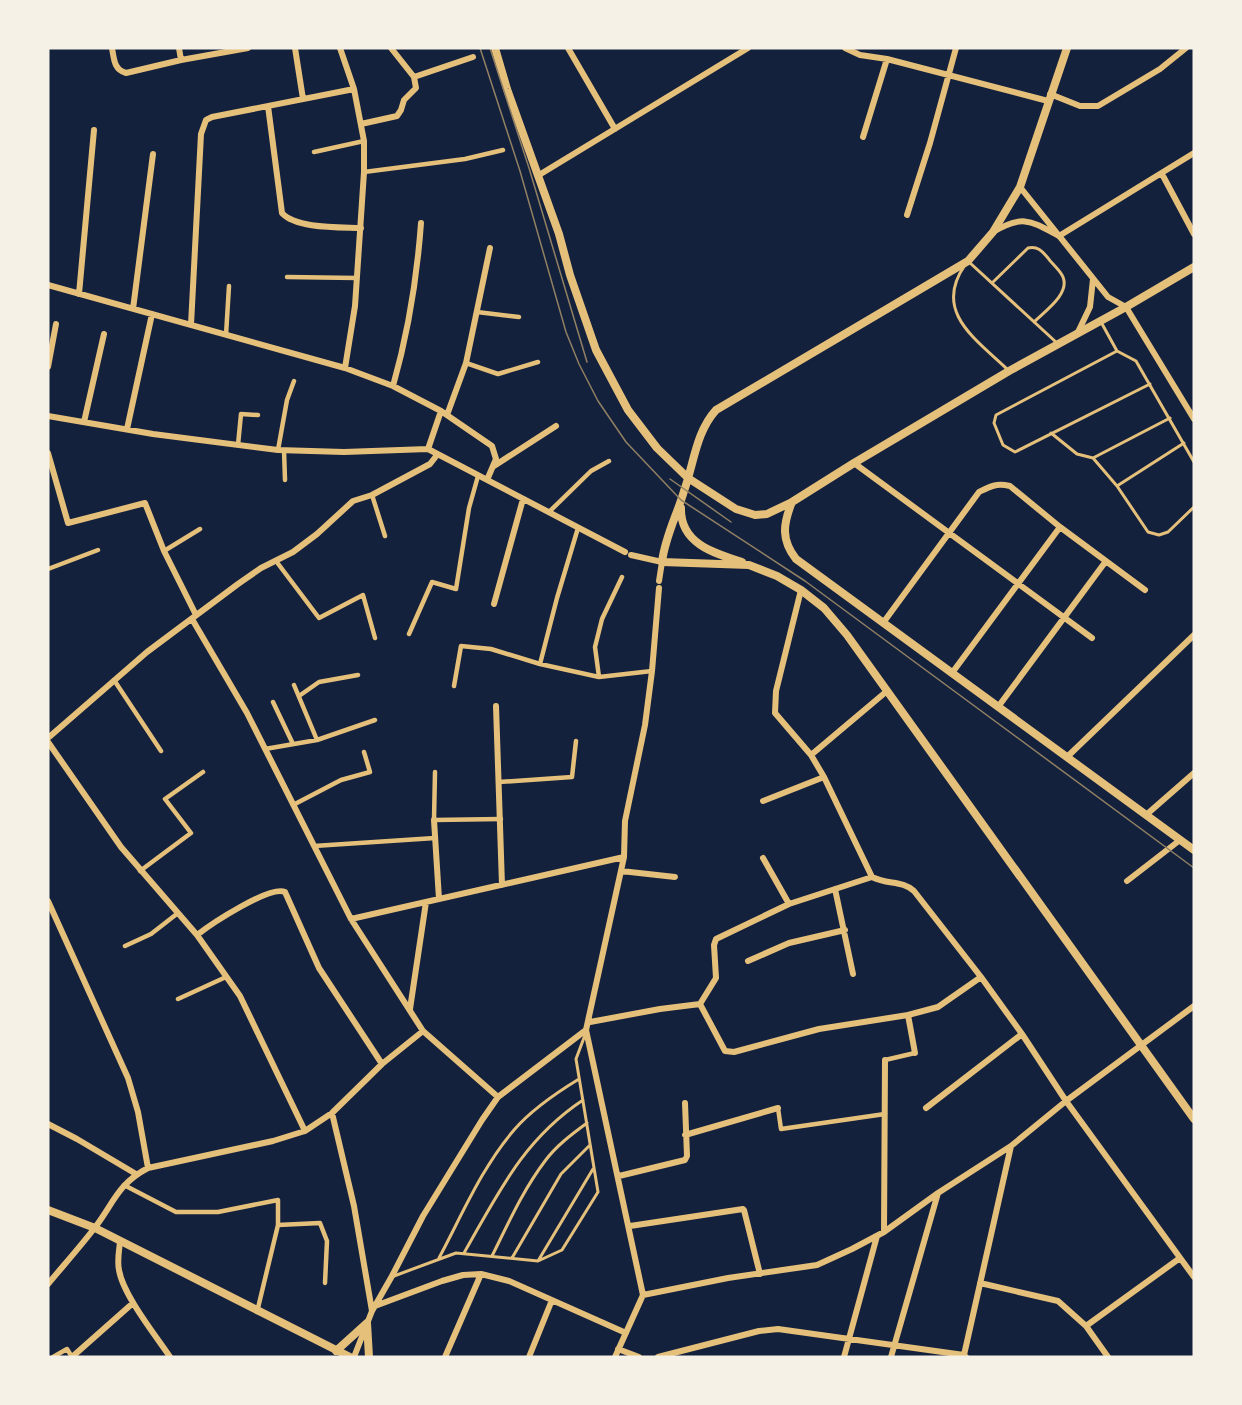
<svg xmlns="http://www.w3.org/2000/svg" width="1242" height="1405" viewBox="0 0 1242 1405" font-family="'Source Sans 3',sans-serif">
	<rect width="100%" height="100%" fill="#14213d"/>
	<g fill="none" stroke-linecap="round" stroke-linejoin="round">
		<path stroke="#e5c07b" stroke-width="3" d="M969 262 1057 343
			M965 265C932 312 977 340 1008 370
			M992 283 1028 248C1038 246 1042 251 1048 258 1052 264 1060 270 1063 277 1070 294 1045 311 1034 322
			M1101 322 1117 351 1136 361 1194 462
			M1117 351 996 415 994 423 1003 445 1015 452 1150 384
			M1051 433 1077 454 1093 458 1170 418
			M1093 458 1117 486 1184 443
			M1117 486 1148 532 1159 535 1168 532 1194 507
			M464 1253C499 1192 523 1140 583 1100
			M492 1256C508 1224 523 1190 545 1161 556 1146 572 1134 587 1123
			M439 1258C462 1215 482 1167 514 1130 532 1109 556 1093 579 1079
			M512 1258 561 1174 590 1145
			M538 1261 593 1169
			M394 1276 456 1253 538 1261 562 1250 598 1192 576 1059 585 1035"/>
		<path stroke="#e5c07b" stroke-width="4.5" d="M314 152 364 141
			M364 172 465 159 503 150
			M287 277 357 278
			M477 312 519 317
			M226 335 229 286
			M466 363 498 374 538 362
			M238 445 241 414 258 415
			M278 450 287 400 294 381
			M284 450 285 480
			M372 495 385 536
			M549 512 591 471 609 461
			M164 551 200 529
			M276 561 319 618 363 595 375 638
			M48 569 98 550
			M409 634 432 582 456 589 469 508 478 476
			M540 664 557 598 578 528
			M599 677 595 647 602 619 622 577
			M114 680 161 751
			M294 685 317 740
			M454 686 461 646 491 649 540 664 599 677 652 671
			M299 696 319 682 358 675
			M273 702 293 744
			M265 749 317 740 375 720
			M435 772 434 820 501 819
			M499 782 572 777 576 741
			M293 805 341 780 370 772 364 752
			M314 846 435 838
			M140 871 191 833 165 799 203 772
			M125 946 151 934 178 913
			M178 999 226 977
			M885 1060 915 1053
			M778 1108 781 1129 885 1114
			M124 1185 176 1212H218L278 1200V1225L257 1312
			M278 1225 320 1223 327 1241 325 1283
			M53 1357 67 1349 72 1357"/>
		<path stroke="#e5c07b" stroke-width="6" d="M112 48C114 59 114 70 126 73L181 60 248 48
			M179 48 181 60
			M295 48 303 99
			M340 48 354 89 364 141V172L355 306 345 368
			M568 48 615 129
			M845 48 860 55 887 59 1048 101
			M414 77 473 57
			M1050 94 1080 106H1098L1160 69 1186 48
			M268 106 282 213C296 229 341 227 361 228
			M361 124 397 116 401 110 404 100 416 88 414 77 391 48
			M863 137 887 59
			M1162 174 1194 234
			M539 175 748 48
			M1020 187 1108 297 1126 307 1194 419
			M907 215 930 143 956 48
			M993 232C1023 214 1031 221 1059 236L1194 153
			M48 285 345 368 393 386 441 411 492 446 496 459 487 480
			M79 294 94 130
			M133 309 153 154
			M191 325 201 134 206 120 212 117 354 89
			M1078 332 1090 307 1093 279
			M48 367 56 324
			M393 386C408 333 417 278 421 223
			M447 415 466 363 490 248
			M48 416 153 434 278 450 344 452 428 449 625 552
			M84 422 104 334
			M127 429 152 314
			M428 449 441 411
			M48 453 68 523 145 503 164 551 196 615
			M854 463 1092 638
			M494 466 556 426
			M631 555 662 562 659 581
			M801 590 776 691 775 713 811 755 824 777 872 877C888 885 902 880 914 891L981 977 1022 1034 1066 1101 1194 1277
			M494 604 523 499
			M192 619 247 713 351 919 423 1031 498 1097
			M883 623 979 492C991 486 996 483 1010 486L1060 527 1145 590
			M952 673 1060 527
			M496 706 502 885
			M998 707 1106 561
			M48 738 147 652 238 584 261 568 293 552 317 534 353 501 372 495 430 464 437 455
			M48 742 121 847 197 935 240 996 305 1131
			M811 755 887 691
			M1067 757 1194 635
			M763 801 824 777
			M1146 815 1194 773
			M434 820 439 899
			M763 858 789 904
			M621 871 675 877
			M1127 881 1180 840
			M835 889 853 974
			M48 901 128 1078 138 1112 148 1168
			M351 919 624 857
			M197 935C211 924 270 885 285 892L319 968 382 1064
			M748 961 789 943 845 930
			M700 1004 716 978 714 945 716 939 789 904 872 877
			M410 1009 426 902
			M590 1022 660 1009 700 1004 725 1051 734 1052 819 1029 908 1015
			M915 1053 908 1015 938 1007 981 977
			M926 1108 1022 1034
			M332 1113 354 1206 372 1311
			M48 1124 77 1139 136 1174
			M685 1135 778 1108
			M619 1176 685 1160 687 1156 685 1103
			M630 1226 743 1209 744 1210 760 1274
			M884 1232 885 1060
			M120 1242C119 1251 117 1261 119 1270 123 1295 156 1336 170 1357
			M980 1283 1058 1301 1086 1326 1108 1357
			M48 1284C63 1266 79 1248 93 1230 113 1205 117 1184 148 1168L273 1141 305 1131 332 1113 382 1064 423 1031
			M643 1295 728 1278 817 1265 852 1249 884 1232 938 1193 1011 1146 1066 1101 1194 1006
			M375 1306 442 1281 463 1275 481 1274 509 1281 626 1333
			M1086 1326 1180 1258
			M618 1349 639 1357
			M964 1355 1011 1146
			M72 1357 133 1303
			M354 1357 372 1311 392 1276 423 1216 482 1120 498 1097 586 1030
			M445 1357 481 1274
			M529 1357 552 1300
			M615 1357 643 1295 586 1030 624 857 625 821 645 725 652 671 659 588
			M658 1357 759 1331 778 1329 964 1355 966 1357
			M844 1357 877 1236
			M891 1357 938 1193"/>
		<path stroke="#e5c07b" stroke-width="8" d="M495 48 507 89 559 234 570 275 596 350 628 410 657 448 688 478 736 509 755 515 767 514 792 502 854 463 1009 371 1126 307 1194 267
			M1067 48 1020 187 993 232 968 261 716 410C696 432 694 463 684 491 677 515 665 537 662 562L749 565 777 576 801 590 824 608 847 635 1194 1119
			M792 502C783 524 781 540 796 559L1194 850
			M681 508C680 543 713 553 742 562"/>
		<path stroke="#e5c07b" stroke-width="8" d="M48 1210 95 1228 350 1357
			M336 1351 367 1323 369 1357"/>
		<path stroke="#918062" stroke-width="1.5" d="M480 48 520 171 566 332 579 364 598 401 626 442 681 500 805 581 1194 868
			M490 48 529 168 587 362
			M670 479 731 522"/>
	</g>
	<rect width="1242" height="1405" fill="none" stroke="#f6f1e7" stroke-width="99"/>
</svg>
